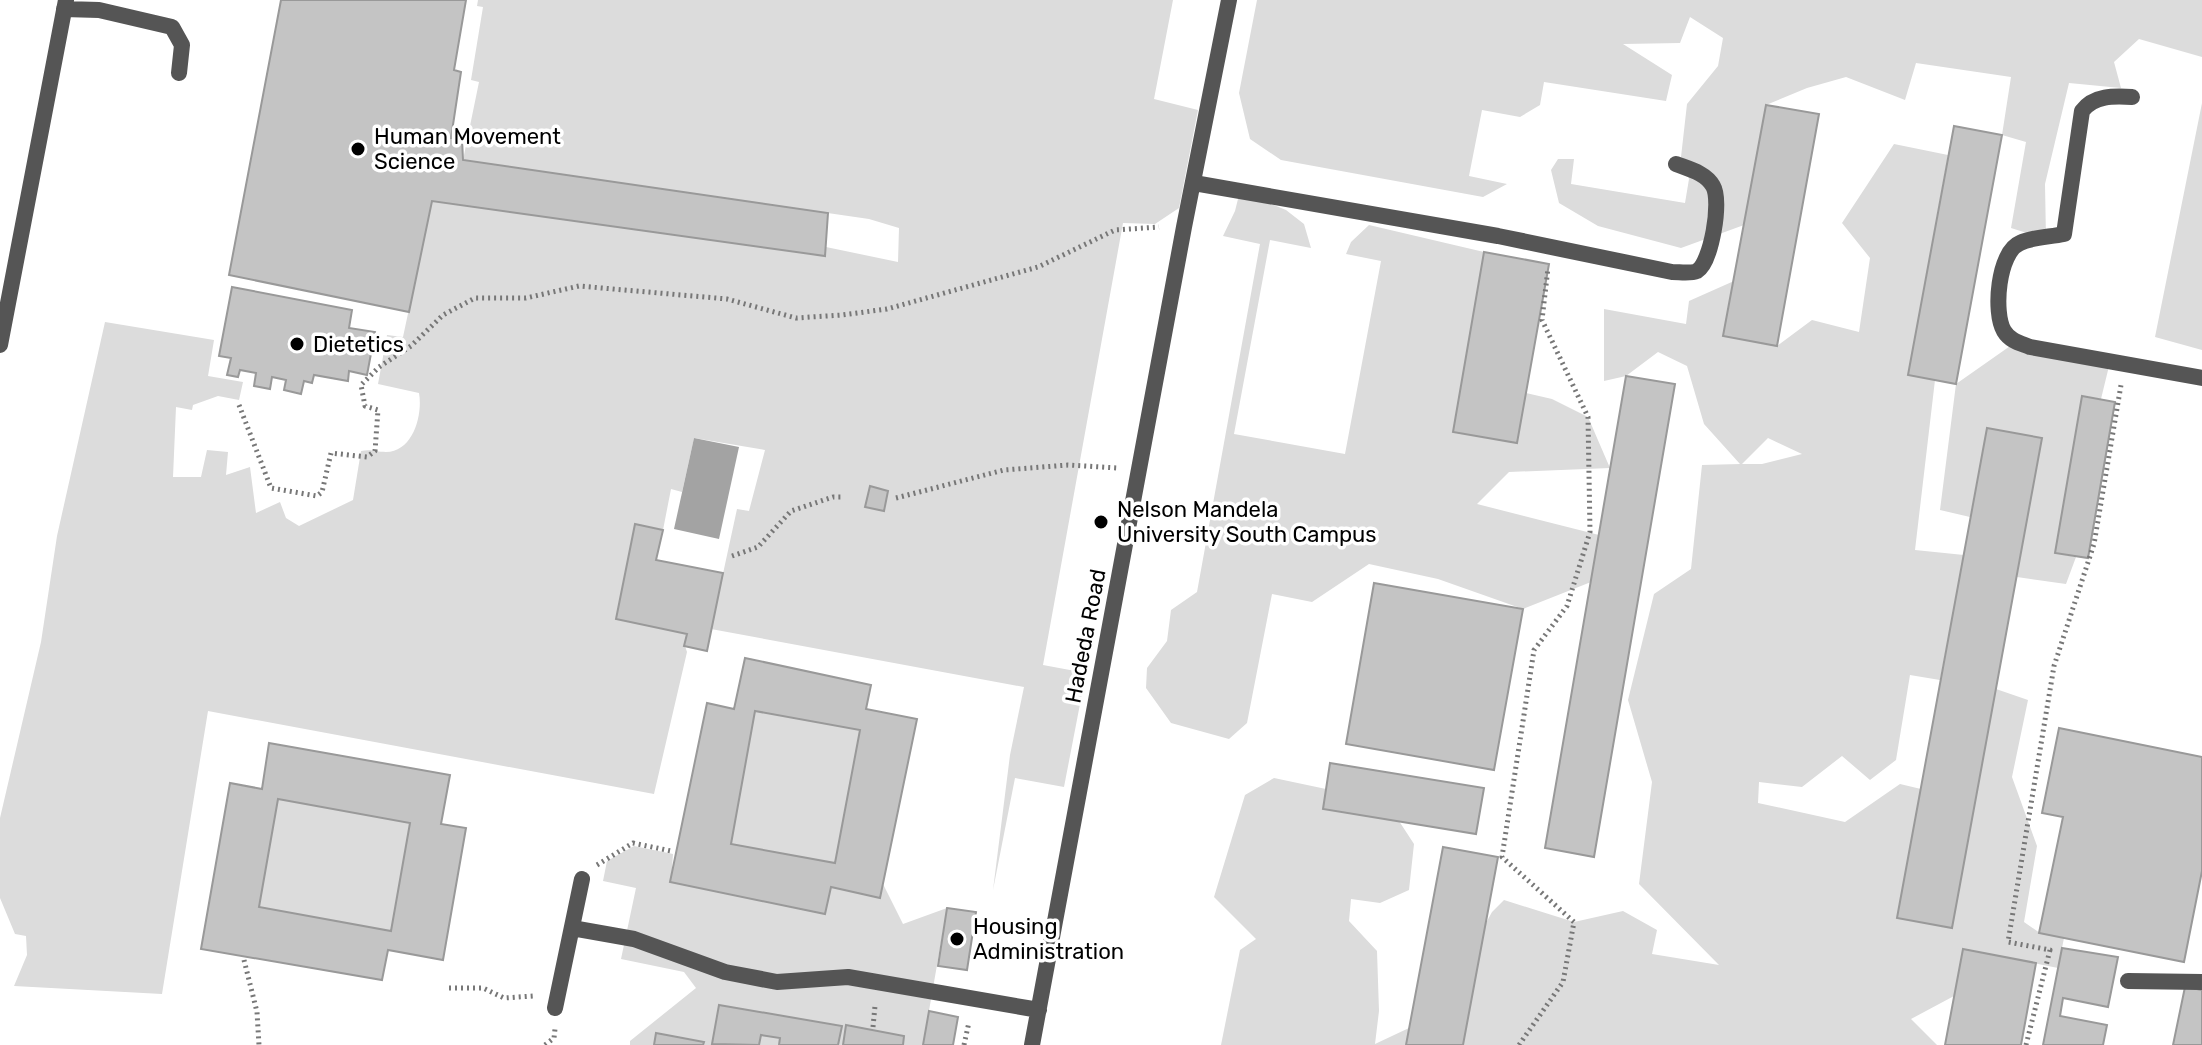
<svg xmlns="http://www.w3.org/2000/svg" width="2202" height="1045" viewBox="0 0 2202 1045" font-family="Rubik,sans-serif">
	<rect width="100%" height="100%" fill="#fff"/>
	<path fill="#dcdcdc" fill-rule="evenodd" d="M478 0H1173L1154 99 1198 110 1179 208 1155 224 1123 223 1043 665 1086 673 1064 787 1015 778 993 890 1010 755 1024 687 711 629 737 509 749 511 765 450 694 438 682 492 671 489 663 530 635 525 616 619 687 634 685 646 687 652 654 794 208 711 162 994 14 986 27 955 26 936 15 934 0 898V818L41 642 57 536 105 322 214 340 208 376 243 382 239 400 218 396 193 405 192 410 176 407 173 477H201L207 450 228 452 226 475 250 467 256 513 280 502 286 518 299 526 353 500 361 451C371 449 376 452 386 452 413 452 423 415 419 393L378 384 387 335 403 337 432 201 826 247 898 262 899 228 869 219 463 160 479 82 471 80 483 7 477 6Z
		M1257 0H2202V57L2139 39 2114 62 2121 88 2069 83 2045 184 2046 239 2011 228 2026 142 2002 135 2011 77 1916 63 1905 100 1846 77 1807 88 1766 105 1744 225 1681 248 1598 226 1559 203 1551 170 1558 159H1574L1571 184 1685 203 1689 179 1681 157 1687 104 1718 66 1723 38 1690 17 1680 43 1623 44 1672 75 1666 101 1544 82 1540 105 1520 117 1482 110 1469 176 1507 184 1483 197 1281 160 1250 139 1239 93Z
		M2202 103V350L2155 337Z
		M1894 144 1948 155 1908 375 1935 380 1915 550 1964 555 1940 680 1910 675 1896 760 1870 780 1842 756 1802 787 1759 782 1758 803 1845 822 1900 784 1921 789 1897 917 1952 928 1996 689 2028 700 2012 777 2037 846 2024 922 2040 933 2064 938 2058 968 1963 949 1954 996 1911 1019 1937 1045H1463L1486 923 1492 912 1504 900 1574 922 1623 911 1657 930 1652 954 1719 965 1639 884 1652 782 1628 700 1654 594 1691 569 1702 465 1740 464 1704 424 1687 366 1658 352 1626 376 1604 381V309L1686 324 1689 301 1734 281 1777 346 1812 320 1859 332 1870 258 1842 223ZM1768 438 1802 454 1762 464H1742Z
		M1240 191 1286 210 1304 224 1311 248 1270 240 1234 434 1345 454 1381 261 1346 254 1351 242 1369 225 1484 252 1453 431 1517 443 1526 393 1552 399 1588 417 1610 468 1509 472 1477 504 1599 535 1591 582 1523 609 1438 579 1369 564 1312 602 1272 594 1247 723 1229 739 1171 723 1146 688 1147 668 1167 641 1171 610 1197 592 1260 244 1223 236 1235 211Z
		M2013 344 2110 362 2101 399 2082 396 2056 553 2076 557 2066 584 2017 577 2041 438 1987 428 1970 517 1940 510 1956 384Z
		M755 711 860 730 835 863 731 844Z
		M1274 778 1326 789 1323 809 1399 821 1414 844 1409 890 1380 903 1351 899 1349 921 1377 951 1379 1011 1375 1044 1409 1028 1406 1045H1221L1240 950 1256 939 1214 897 1245 795Z
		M278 799 410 823 391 931 259 907Z
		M634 846 673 854 671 882 825 914 831 887 880 898 883 884 903 924 947 908 923 1045H630V1041L696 988 684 972 621 959 636 888 603 881 607 861Z"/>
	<path fill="#a3a3a3" d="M694 438 739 447 719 539 674 529Z"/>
	<path fill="#c4c4c4" stroke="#999" stroke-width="2" fill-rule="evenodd" d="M281 0H466L454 70 461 72 451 138H462L463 160 828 213 825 256 432 201 409 312 229 275Z
		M1766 105 1819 114 1777 346 1723 336Z
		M1954 126 2002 135 1956 384 1908 375Z
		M1484 252 1549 264 1517 443 1453 432Z
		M232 287 352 310 349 328 375 332 367 375 349 371 348 381 314 375 312 383 304 381 301 394 284 390 286 380 272 377 270 389 254 386 256 373 240 370 238 377 227 375 231 358 219 356Z
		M1626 376 1675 384 1594 857 1545 848Z
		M2082 396 2115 402 2088 558 2055 553Z
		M1987 428 2042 438 1952 928 1897 918Z
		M870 486 888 491 884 511 865 507Z
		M635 524 663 530 656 560 723 573 707 651 684 646 687 634 616 619Z
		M1374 583 1523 609 1494 770 1346 744Z
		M745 658 871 685 866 709 917 719 880 898 831 887 825 914 670 882 707 703 734 709ZM755 711 860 730 835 863 731 844Z
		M2059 728 2202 757V871L2184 962 2039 933 2063 817 2042 813Z
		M269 743 450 775 441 824 466 828 443 960 388 950 382 980 201 949 230 783 262 789ZM278 799 410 823 391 931 259 907Z
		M1330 763 1484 788 1476 834 1323 809Z
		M1443 847 1498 857 1463 1045H1406Z
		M947 908 976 912 967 970 938 966Z
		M2062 948 2118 957 2108 1007 2063 998 2060 1016 2107 1025 2103 1045H2043Z
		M1963 949 2036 963 2021 1045H1945Z
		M2185 987 2202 990V1045H2173Z
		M719 1005 842 1026 838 1045H779L780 1038 761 1035 759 1045 712 1044Z
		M929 1011 958 1017 953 1045H923Z
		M846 1025 904 1036 903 1045H843Z
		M656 1033 704 1042 703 1045H654Z"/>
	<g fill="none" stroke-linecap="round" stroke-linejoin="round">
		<path stroke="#777" stroke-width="5" stroke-dasharray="2 4" stroke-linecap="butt" d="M239 405 271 488 317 496 322 492 331 453 367 457 375 451 378 410 365 406 361 385 379 367 411 346 443 315 475 298H526L579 286 727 299 796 318 842 315 887 309 1038 267 1115 230 1159 227
			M896 498 1004 470 1068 465 1118 468
			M732 556 758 547 791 511 833 497H841
			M597 865 633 843 671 851
			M244 960 257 1012 259 1045
			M449 988H483L504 998 533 996
			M873 1027 875 1006
			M545 1045 554 1038 555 1029
			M964 1045 969 1022
			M1519 1045 1563 982 1574 922 1502 857 1534 650 1567 606 1590 532 1588 417 1542 320 1548 268
			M2026 1045 2050 950 2008 942 2054 666 2094 544 2121 385"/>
		<path stroke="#555" stroke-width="16" d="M64 9 99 10 172 27 182 45 179 73
			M2132 97C2114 96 2094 95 2082 111L2064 234C2050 237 2032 237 2020 243 1998 252 1993 313 2004 331 2010 341 2020 343 2030 347L2202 378
			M1194 183 1498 236 1672 272C1680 272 1690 274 1697 271 1711 263 1722 201 1713 186 1706 173 1689 169 1676 164
			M0 345 66 0
			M572 928 634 939 725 972 777 982 848 977 1039 1010
			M2128 981 2202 982
			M555 1008 582 879
			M1032 1045 1184 227 1229 0"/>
	</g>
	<g fill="#000" stroke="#fff" stroke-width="3">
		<circle cx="358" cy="149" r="8"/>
		<circle cx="297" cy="344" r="8"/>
		<circle cx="1101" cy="522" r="8"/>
		<circle cx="957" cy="939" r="8"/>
	</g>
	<g text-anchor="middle" stroke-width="7" stroke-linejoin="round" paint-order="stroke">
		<g font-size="22" fill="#000" stroke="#fff" text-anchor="start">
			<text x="374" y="144">Human Movement<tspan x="374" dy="25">Science</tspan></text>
			<text x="313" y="352">Dietetics</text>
			<text x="1117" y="517">Nelson Mandela<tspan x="1117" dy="25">University South Campus</tspan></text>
			<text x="973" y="934">Housing<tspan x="973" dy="25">Administration</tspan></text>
		</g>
		<g font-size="22" fill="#000" stroke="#fff">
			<text transform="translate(1085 636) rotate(-79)" y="8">Hadeda Road</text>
		</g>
	</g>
</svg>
